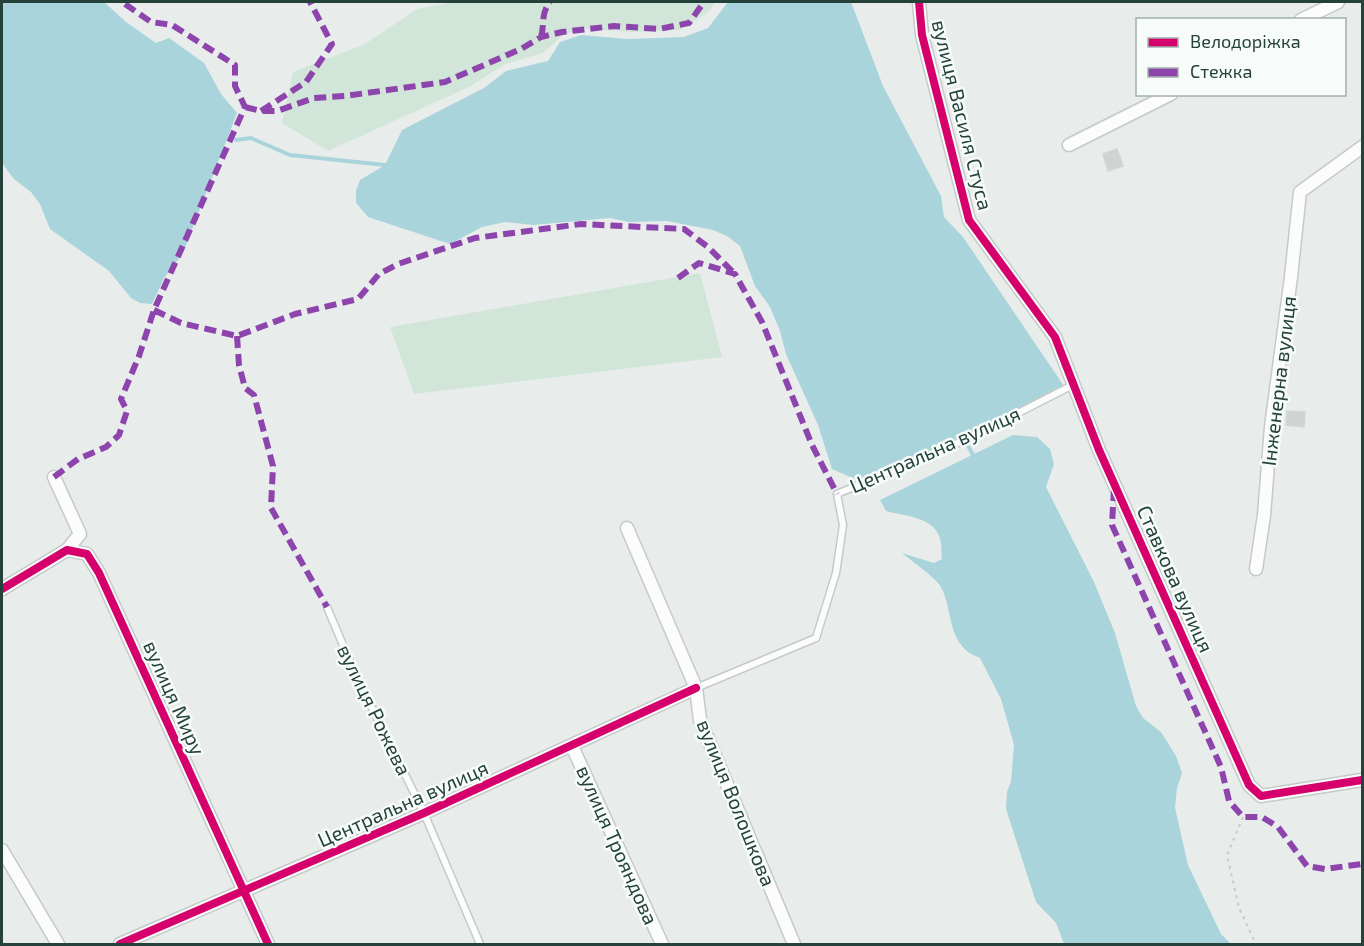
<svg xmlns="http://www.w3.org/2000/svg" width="1364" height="946" viewBox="0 0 1364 946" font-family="'Exo 2',sans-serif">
	<rect width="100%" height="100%" fill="#e8edeb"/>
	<path fill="#d1e6d8" d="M453 2H715L710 11 680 30 632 32 580 28 562 36 543 53 505 64 471 86 328 151 282 123 293 72 365 44 417 9Z
		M700 273 722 357 414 394 390 327Z"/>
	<path fill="#a9d4db" d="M2 2H104L126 22 156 43 169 38 204 63 221 94 237 113 183 253 164 278 152 304 140 303 131 298 109 271 50 229 40 204 31 192 14 179 2 163Z
		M728 2H851L883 86 941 196 944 217 963 237 1064 386 965 440 864 483 832 469 818 425 786 354 780 331 770 307 755 286 740 246 727 236 713 230 667 221 629 222 610 218 533 225 505 222 482 227 450 244 368 217 356 203V191L360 180 385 165 402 130 484 88 506 71 548 61 560 42 581 35 627 39 684 37 708 28Z
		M1013 435 1037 437 1050 449 1054 464 1046 487 1094 582 1115 633 1136 706 1143 718 1161 732 1176 756 1182 773 1177 788 1175 808 1188 865 1221 934 1231 944H1064L1056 923 1036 902 1006 809 1007 792 1011 781 1014 745 1001 699 980 658C946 646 954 612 941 587 937 579 911 560 902 553L934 563 942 559C941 552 942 545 940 539 935 517 904 516 886 511L880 500Z"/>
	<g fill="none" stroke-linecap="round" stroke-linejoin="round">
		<path stroke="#a9d4db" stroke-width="4" d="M236 140 251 138 290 155 385 165
			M965 440 973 455"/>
	</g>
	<path fill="#cfd4d2" stroke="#d1d6d4" stroke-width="1.5" d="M1117 149 1123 166 1108 171 1103 154Z
		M1287 411 1305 412 1304 427 1286 425Z"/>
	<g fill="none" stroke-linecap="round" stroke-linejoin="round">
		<g stroke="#c5cac8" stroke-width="9">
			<path id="service" d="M327 607 353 669 424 813 480 944
				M696 688 816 638 836 573 843 525 837 494 965 440 1073 385"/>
		</g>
		<g stroke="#c5cac8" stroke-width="15">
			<path id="minor" d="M919 2 922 35 969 220 1055 337 1099 450 1249 785 1261 796 1362 780
				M1301 20 1338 2
				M1069 145 1171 94
				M54 477 80 534 67 550
				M627 528 696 688 700 720 794 944
				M1256 569 1264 515 1271 427 1291 277 1300 192 1362 147
				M2 589 67 550 87 554 99 573 268 944
				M572 746 662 944
				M2 850 58 944
				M120 944 424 813 696 688"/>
		</g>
		<path stroke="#c3ccca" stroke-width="2" stroke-dasharray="3 4.5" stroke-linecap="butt" d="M1243 817 1227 855 1239 908 1256 944"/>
		<use href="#service" stroke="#fcfcfc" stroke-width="6"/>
		<use href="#minor" stroke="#fcfcfc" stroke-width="12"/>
		<path stroke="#8e44ad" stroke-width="6" stroke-dasharray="12 6" stroke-linecap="butt" d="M541 37C545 24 540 15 550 2
			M245 107 261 111H277L314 98 345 96 445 82 521 49 541 37 562 32 614 26 659 29 689 23 704 2
			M261 111 306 82 332 44 310 2
			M678 278 699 263 735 274 762 322 812 445 837 494
			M154 310 181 323 237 336 295 314 358 299 379 274 398 264 475 238 581 224 684 229 708 247 735 274
			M237 336 239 365 245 388 254 395 273 466 271 508 327 607
			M54 477 78 459 106 447 119 435 127 411 121 399 139 356 154 310 245 107 235 86V65L172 25 151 22 122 2
			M1114 489 1112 525 1221 767 1229 801 1243 817H1262L1278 827 1307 866 1325 869 1362 864"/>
		<g stroke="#f7fbf9" stroke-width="11">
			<path id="cycleway" d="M919 2 922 35 969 220 1055 337 1099 450 1249 785 1261 796 1362 780
				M2 589 67 550 87 554 99 573 268 944
				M120 944 424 813 696 688"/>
		</g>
		<use href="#cycleway" stroke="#d6006c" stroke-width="8"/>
	</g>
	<g text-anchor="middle" stroke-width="5" stroke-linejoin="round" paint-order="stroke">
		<g font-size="20" fill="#24423a" stroke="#f7fbf9">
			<text transform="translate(962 115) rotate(76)" y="7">вулиця Василя Стуса</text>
			<text transform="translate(1279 381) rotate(-83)" y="7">Інженерна вулиця</text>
			<text transform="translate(935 450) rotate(-24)" y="7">Центральна вулиця</text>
			<text transform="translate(1175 579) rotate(66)" y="7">Ставкова вулиця</text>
			<text transform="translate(174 698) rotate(66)" y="7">вулиця Миру</text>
			<text transform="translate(374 710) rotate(64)" y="7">вулиця Рожева</text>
			<text transform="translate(736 803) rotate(68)" y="7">вулиця Волошкова</text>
			<text transform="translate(403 804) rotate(-24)" y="7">Центральна вулиця</text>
			<text transform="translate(617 845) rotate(66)" y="7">вулиця Трояндова</text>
		</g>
	</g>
	<rect width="1364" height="946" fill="none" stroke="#24423a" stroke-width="6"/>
	<rect x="1136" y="18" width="210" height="78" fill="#f7fbf9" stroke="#a3b1ad" stroke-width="1.5"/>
	<rect x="1148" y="38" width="30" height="9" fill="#d6006c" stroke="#a3b1ad" stroke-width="1.5"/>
	<text x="1190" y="48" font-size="18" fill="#24423a">Велодоріжка</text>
	<rect x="1148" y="68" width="30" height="9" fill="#8e44ad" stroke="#a3b1ad" stroke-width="1.5"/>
	<text x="1190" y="78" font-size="18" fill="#24423a">Стежка</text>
</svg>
